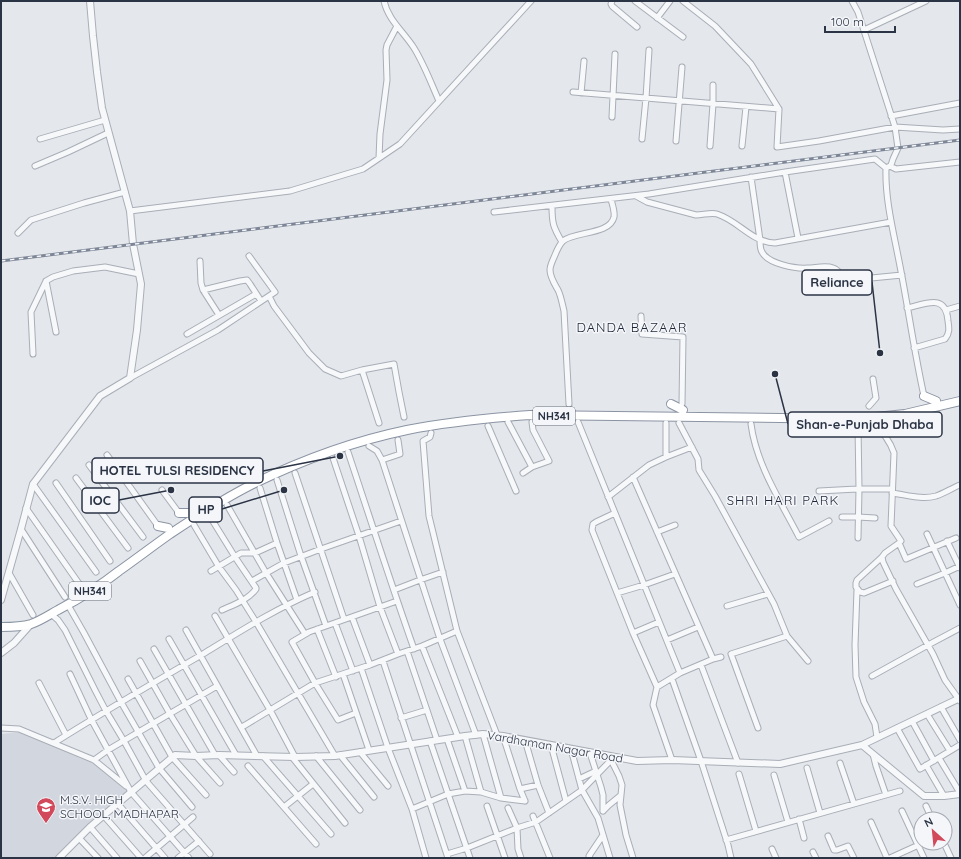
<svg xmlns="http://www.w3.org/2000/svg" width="961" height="859" viewBox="0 0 961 859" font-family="Quicksand,sans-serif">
	<rect width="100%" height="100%" fill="#e4e7ec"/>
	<path fill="#d2d6de" d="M23 732 80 758 96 764 128 790 54 858H1V734Z"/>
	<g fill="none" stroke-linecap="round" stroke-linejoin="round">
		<g stroke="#a9aeb7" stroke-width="7">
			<path id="minor" d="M384 1C388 20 404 32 414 48 424 64 431 83 439 101
				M612 1 611 4 612 6 637 27
				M635 1 683 37
				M683 1 715 26 751 64 779 109 777 147 819 141 895 127 943 130 960 129
				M852 1 858 12 895 127 898 148 893 159 891 165 890 166 886 168
				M657 18 670 1
				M864 30 926 1
				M573 92 779 109
				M581 93 584 61
				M891 116 960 103
				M612 117 615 54
				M40 139 105 120
				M642 139 646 98 649 50
				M676 141 682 67
				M710 146 713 104V85
				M742 146 746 107
				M379 158 380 134 387 80 386 50 387 45 397 26
				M35 166 68 152 108 133
				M890 166 896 169 960 162
				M886 168C885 199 893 230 899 261 908 306 914 351 924 396
				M785 172 798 238
				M751 177 760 240C760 244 760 249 762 252 768 264 796 269 808 268 815 268 826 265 833 268 838 269 840 275 845 278 847 279 849 279 851 280L902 275
				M636 196 647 202 696 215C703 215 711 212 717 214 739 221 751 242 775 243L891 222
				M552 206C552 223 553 227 562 242
				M130 211 290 191 363 169 400 144 531 1
				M494 212 649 194 785 172 875 159 886 168
				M18 233 31 220 84 203 125 192
				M200 261 201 283 203 290 219 315
				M46 281 56 332
				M203 290 240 281 247 280 250 284 261 301
				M269 296 274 306 309 353 325 369 341 376 362 370 394 364 399 392 404 417
				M907 308C926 304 946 293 948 321 949 328 950 333 945 339L914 348
				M946 310 960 306
				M641 316 642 334 683 337 682 404
				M187 334 256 294
				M33 354 31 312 46 281 53 277 73 271 105 267 139 274
				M362 370 379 423
				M130 378 218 330 275 292 249 256
				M569 404 564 311C562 303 561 296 558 290 554 283 550 277 550 270 550 265 553 260 555 255 557 250 559 245 563 241 575 231 610 235 614 217 615 211 612 204 611 199
				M869 406 876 398 873 379
				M508 422 532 467
				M578 422 680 673
				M666 423V457
				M679 423 698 459 699 470 715 496 774 604 787 636 808 661
				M751 424C756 464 781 502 799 537L829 521
				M875 424C883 433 890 441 894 453L891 526 901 541 899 543 906 559 956 538
				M488 426 516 491
				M858 426 859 489 858 538
				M431 433 430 437 423 441 429 516 457 631 497 735
				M369 446 377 451 382 460 440 639 476 735
				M348 452C370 518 391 584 414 649
				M107 455 158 526
				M333 458 359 536 380 607 398 654
				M382 460 400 454 398 440
				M89 465 143 537
				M295 473 344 619
				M523 473 532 467 549 461 533 430 532 422
				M633 477 713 659
				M76 478 128 548
				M277 480 301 556 326 626
				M56 483 110 561
				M33 484 96 572
				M260 488 277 543 297 600
				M162 490 179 513
				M819 491 857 489H892
				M892 493C907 495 922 500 936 496 945 493 952 488 960 485
				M608 497 649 465 666 457 692 447
				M227 505 266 573 305 634
				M26 508 80 585
				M615 513 596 522 593 524 592 530 633 633 657 687 653 705 672 760
				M209 515 235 557 256 588V589C248 600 233 605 222 610
				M842 517H858L875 518
				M194 525 219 567 236 590 256 622 335 756
				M21 529 65 597
				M657 532 675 525
				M927 534 960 605
				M947 541 960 568
				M899 543 885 553 882 557 883 562 896 589 933 654 945 680 960 701
				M882 557 857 580 856 583V587L860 592 864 593 893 581
				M211 571 241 553H255L277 543
				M9 573 33 615
				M252 581 284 563 321 549 401 521
				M917 584 945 573 960 566
				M394 590 420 580 443 572
				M857 590 855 645 856 677 864 702 875 724 877 737
				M617 593 644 585 675 574
				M68 605 84 633 121 702 159 768 192 807
				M727 606 768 594
				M51 614 58 620 65 630 95 690 106 711 124 741 146 781 210 854
				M215 616 270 710 295 757
				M352 617 370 665
				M335 623 353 671
				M317 629 336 677
				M186 630 257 756
				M633 633 659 622
				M169 639 236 755
				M667 640 698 627
				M422 646 458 737
				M154 649 215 755
				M407 651 437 740
				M140 661 170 714 196 756 220 783
				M383 661 448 858
				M701 665 738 763
				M361 668 388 748 412 809 426 858
				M70 674 91 719 131 792 189 858
				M343 674 369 750
				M872 676 928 645 960 628
				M128 679 172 757 206 795
				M672 679 701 761 728 845 731 858
				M39 683 66 735
				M657 687 680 673 713 659 721 657
				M941 707 960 740
				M356 713 338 720 315 683 292 642 309 632 397 601
				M927 714 950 751
				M401 718 427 710
				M912 721 934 761
				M242 727 315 683 370 665 398 654 422 646 457 631
				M1 728 19 729 94 760 126 786
				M758 728 731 654 787 636
				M897 728 920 769 960 745
				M483 734 501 798
				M465 736 481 792
				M503 736 520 789 525 801
				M447 739 465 791
				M525 740 538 785 549 813
				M430 741 470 858
				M54 743C103 712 153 683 203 654 239 632 275 609 315 592
				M551 745 566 801
				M571 749 582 790 598 818 610 858
				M360 752 388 786
				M590 753 601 787 603 795V811
				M873 754 876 766 886 795
				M219 755 234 772
				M340 755 374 797
				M263 756 331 834
				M316 756 360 810
				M292 757 345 823
				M939 758 960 793
				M94 760 108 750 217 686
				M611 760 619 776 622 785 620 805 626 835 633 858
				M840 763 854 804
				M926 765 944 796
				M248 766 316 844
				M807 768 820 813
				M739 774 756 831
				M774 775 788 822
				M579 779 596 771
				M520 789 538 785
				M118 804 165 858
				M487 806 505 858
				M926 806 932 819
				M284 807 313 784
				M508 808 517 828 518 849 521 858
				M412 809 448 794 465 791 481 792 501 798 525 801
				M603 811 609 805 620 796
				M902 811 924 858
				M104 816 141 858
				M533 816 550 858
				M799 819 804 838
				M871 822 887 858
				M90 827 117 858
				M828 836 834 850H837L848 846 854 858
				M79 838 98 858
				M726 840 900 791
				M944 843 951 858
				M772 849 776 858
				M813 852 816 858
				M447 854 467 848 517 828 536 822 582 790 614 757
				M145 858 193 817
				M178 858 199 841
				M590 858 589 856 603 835
				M890 858 923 843"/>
		</g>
		<g stroke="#a9aeb7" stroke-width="8">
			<path id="tertiary" d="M1 600 21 529 33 484 100 396 130 378 137 330 141 284 133 244 130 211 102 108 97 72 93 36 90 1
				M1 653 14 643 31 624
				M862 745 924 796H944L960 794
				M59 858 90 827 175 755 196 756 219 755 295 757 335 756 465 736 483 734 503 736 637 761 672 760 780 764 862 745 960 698"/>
		</g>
		<g stroke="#8b94a3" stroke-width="10">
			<path id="trunk" d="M924 396 936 401
				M671 404 683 410
				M179 513H191
				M158 526 168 528
				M1 627C11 627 21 627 31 624 40 621 49 615 58 610 79 599 100 586 119 571 136 559 153 546 170 534 197 516 225 498 253 484 302 460 354 441 407 430 448 422 489 418 530 415L857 419 905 414 960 401"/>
		</g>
		<use href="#minor" stroke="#f7f8fa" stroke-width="5"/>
		<use href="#tertiary" stroke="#f7f8fa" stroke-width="6"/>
		<use href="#trunk" stroke="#fff" stroke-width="8"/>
		<g stroke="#7d8696" stroke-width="3">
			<path id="rail" d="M1 261 960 140"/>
		</g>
		<use href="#rail" stroke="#f4f6f9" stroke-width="1.5" stroke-dasharray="4.5" stroke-linecap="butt"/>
	</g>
	<defs>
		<g id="school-pin" transform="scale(1)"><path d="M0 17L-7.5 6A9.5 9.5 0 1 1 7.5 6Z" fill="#d1495b" stroke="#f4f6f9"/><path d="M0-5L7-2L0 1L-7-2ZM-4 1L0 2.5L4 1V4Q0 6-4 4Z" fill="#fff"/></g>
	</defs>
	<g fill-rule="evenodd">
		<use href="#school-pin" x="46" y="807"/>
	</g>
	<g text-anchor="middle" stroke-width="3" stroke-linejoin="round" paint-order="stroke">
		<g fill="#f4f6f9" stroke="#676e7b" stroke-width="1">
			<rect x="533" y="407" width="42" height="18" rx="3"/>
			<rect x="69" y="582" width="42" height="18" rx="3"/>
		</g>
		<g font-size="11" font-weight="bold" fill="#2b3445">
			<text x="554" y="420">NH341</text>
			<text x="90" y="595">NH341</text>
		</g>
		<g font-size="12" fill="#2b3445" stroke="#f4f6f9">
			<text transform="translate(555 747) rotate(10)" y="4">Vardhaman Nagar Road</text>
		</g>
		<g font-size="12" fill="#2b3445" stroke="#f4f6f9" text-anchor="start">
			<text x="60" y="804">M.S.V. HIGH<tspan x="60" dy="14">SCHOOL, MADHAPAR</tspan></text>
		</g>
		<g font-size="13" letter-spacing="1" fill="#1d2536" stroke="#f4f6f9">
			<text x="632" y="332">DANDA BAZAAR</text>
			<text x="783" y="505">SHRI HARI PARK</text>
		</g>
	</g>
	<path fill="none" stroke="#2b3445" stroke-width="1.5" d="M880 353L872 282M775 374L788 424M340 456L263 471M171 490L119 500M284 490L222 509"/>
	<g fill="#2b3445" stroke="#f4f6f9" stroke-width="1.5">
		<circle cx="880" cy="353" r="4"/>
		<circle cx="775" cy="374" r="4"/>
		<circle cx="340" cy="456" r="4"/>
		<circle cx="171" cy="490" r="4"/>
		<circle cx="284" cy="490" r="4"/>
	</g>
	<g fill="#f4f6f9" stroke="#2b3445" stroke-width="1.5">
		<rect x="802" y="270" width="70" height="25" rx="4"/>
		<rect x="788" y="412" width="154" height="25" rx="4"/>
		<rect x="92" y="458" width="171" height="25" rx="4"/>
		<rect x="82" y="488" width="37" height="25" rx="4"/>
		<rect x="189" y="497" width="33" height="25" rx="4"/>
	</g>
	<g font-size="13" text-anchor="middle" font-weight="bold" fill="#2b3445">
		<text x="837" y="287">Reliance</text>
		<text x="865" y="429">Shan-e-Punjab Dhaba</text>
		<text x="177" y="475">HOTEL TULSI RESIDENCY</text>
		<text x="100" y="505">IOC</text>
		<text x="206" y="514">HP</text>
	</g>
	<rect width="961" height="859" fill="none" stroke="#2b3445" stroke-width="4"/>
	<g transform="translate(933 831) rotate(333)"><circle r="19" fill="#f4f6f9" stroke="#a4a8b1"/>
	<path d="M0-3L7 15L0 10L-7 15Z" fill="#d1495b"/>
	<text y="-6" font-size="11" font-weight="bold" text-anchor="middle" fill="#2b3445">N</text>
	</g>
	<path d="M825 26v6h70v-6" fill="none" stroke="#2b3445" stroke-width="2"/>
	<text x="831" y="26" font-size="12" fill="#2b3445" stroke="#f4f6f9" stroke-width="3" paint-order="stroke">100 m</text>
</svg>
